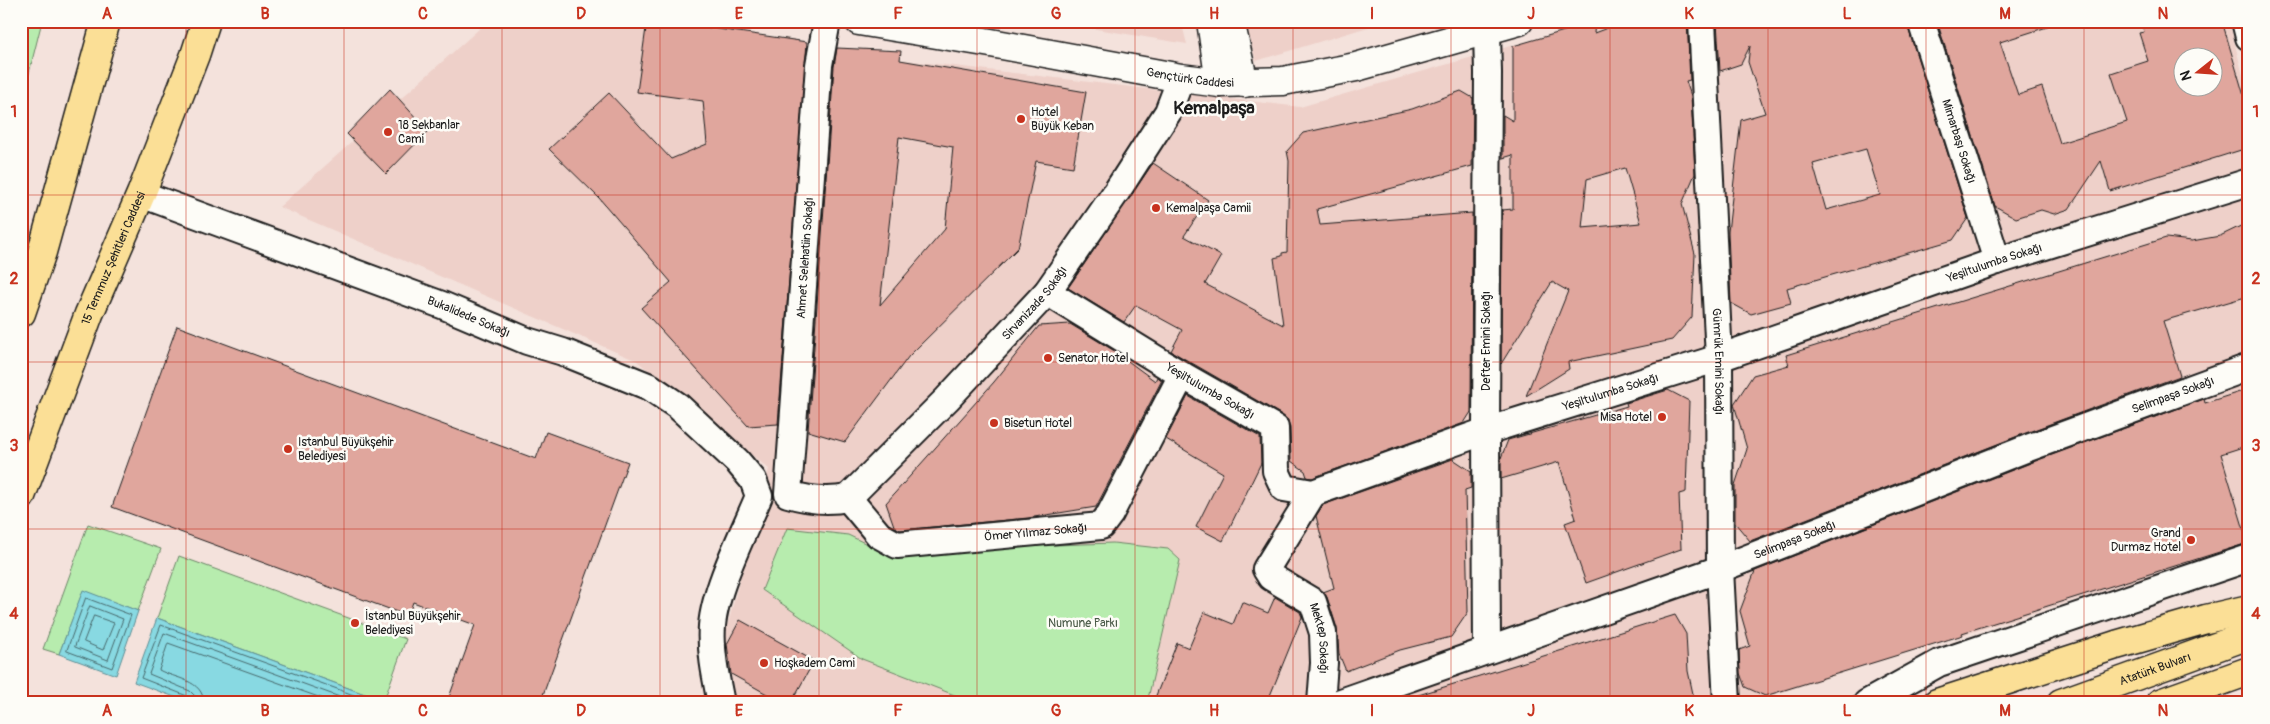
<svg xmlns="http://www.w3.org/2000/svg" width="2270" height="724" viewBox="0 0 2270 724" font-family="Pangolin,sans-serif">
	<rect width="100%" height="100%" fill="#f4e2dc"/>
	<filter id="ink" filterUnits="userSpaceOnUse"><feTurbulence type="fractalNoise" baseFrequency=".02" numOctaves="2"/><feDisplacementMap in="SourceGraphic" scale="10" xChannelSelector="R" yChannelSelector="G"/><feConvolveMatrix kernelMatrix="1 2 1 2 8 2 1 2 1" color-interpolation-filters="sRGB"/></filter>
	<g filter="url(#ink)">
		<path fill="#eed0c9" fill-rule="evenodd" d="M488 21H575L1300 107 1597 21H2229L2249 99V545L1747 703H736L724 639 769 469 637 361 279 207ZM2182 58H2212V88H2182Z
			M1048 21H1181L1187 44Z
			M1245 21H1388L1256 61Z"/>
		<path fill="#b7ecae" stroke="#6a8465" d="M21 21H42L21 105Z
			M88 524 161 549 138 611 83 591 59 654 43 649Z
			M787 528 848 535 890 555 940 549 1113 543 1168 549 1180 560 1147 703H975L862 659 762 590Z
			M179 556 406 639 383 703H368L370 696 157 618Z"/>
		<path fill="#88d9e2" stroke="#5d8d93" d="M83 590 138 611 116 675 59 654Z
			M157 618 370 696 368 703H191L134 682Z"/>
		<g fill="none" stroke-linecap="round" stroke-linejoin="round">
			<path stroke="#47686b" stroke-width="1" d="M86 598 131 615 112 668 67 651Z
				M90 606 123 619 108 660 75 647Z
				M94 616 114 623 103 650 84 642Z
				M190 703 187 696 141 678 161 625 362 698 363 703
				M197 703 195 696 190 691 149 674 164 633 356 703
				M204 703C203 679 175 679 159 670L168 643 335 703"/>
		</g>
		<path fill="#e0a69d" stroke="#1c1c1c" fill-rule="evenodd" d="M647 21H663L807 42 778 424 748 426 641 308 671 282 599 198 549 149 609 93 671 159 707 144 703 101 637 92Z
			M1626 21H1687L1690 80 1686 81 1691 96 1695 174 1682 204 1695 254 1692 317 1672 340 1568 362 1569 369 1526 396 1568 291 1552 282 1501 364 1502 210 1513 209V155L1503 158V115L1513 121V46L1595 22 1594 33ZM1625 168 1641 223 1582 228 1587 179Z
			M1717 21H1906L1968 218 1953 240 1787 288 1791 303 1751 314 1731 303 1728 232 1741 120 1765 113 1748 62 1750 46 1741 64 1720 71ZM1866 149 1880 195 1826 210 1813 164Z
			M1937 21H2046L2047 27 2000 42 2018 95 2042 87 2060 143 2127 122 2111 73 2148 61 2139 33 2144 32 2141 21H2222L2249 113V138L2241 150 2110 191 2101 161 2069 209 2054 214 2041 210 2016 218 1995 206ZM2182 58H2212V88H2182Z
			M837 48 901 51 900 60 1086 92 1073 167 1036 161 1018 248 909 356 845 442 808 431 834 67ZM899 137 953 147 945 229 880 305Z
			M390 89 428 131 386 174 347 134Z
			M1461 91 1473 98 1472 166 1317 209 1320 225 1472 213 1471 412 1464 423 1312 478 1307 477 1305 471 1291 461 1290 428 1288 420 1282 415 1171 351 1182 330 1136 305 1124 322 1068 288 1153 163 1208 200 1184 236 1221 256 1205 284 1283 325 1274 258 1282 256V253L1287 252 1289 161 1287 151 1303 133 1412 109Z
			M2249 222V296L2163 321 2180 376 2023 434 1750 541 1735 523V485L1747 449 1734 404 1753 375 1789 365 1786 355 2166 238 2192 241 2220 236Z
			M1070 324 1113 350 1155 381 1157 377 1162 380 1096 507 1028 518 900 530 894 526 886 503 994 382 1039 326Z
			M177 326 536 459 546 432 628 462 540 703H447L475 625 413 602 408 616 112 507Z
			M2249 389V445L2221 454 2248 543 1962 633 1963 635 1765 696 1745 687 1740 673 1739 650 1750 646 1740 611 1755 571 2033 462 2204 399 2205 403Z
			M1668 390 1689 401 1686 492 1679 494 1681 549 1586 583 1565 523 1576 519 1559 462 1501 479V458L1508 440 1627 406 1626 403Z
			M1188 396 1260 437 1261 463 1223 541 1196 527 1223 473 1166 439Z
			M1453 459 1471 471V488L1465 490 1468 612 1451 637 1400 650 1346 671 1339 654 1337 628 1327 597 1323 592 1334 588 1316 516 1323 505Z
			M1275 597 1300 612 1302 617 1267 703H1153L1177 643 1189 648 1204 612 1233 624 1242 602 1268 613Z
			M1675 615 1686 634 1688 671 1695 703H1413L1412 697Z
			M740 620 814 661 791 703H783L731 674 727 644Z"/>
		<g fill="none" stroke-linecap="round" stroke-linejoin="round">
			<g stroke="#1c1c1c" stroke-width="30">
				<g id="street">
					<path d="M827 21 819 65 788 494C808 500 828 502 848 498"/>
					<path d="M1483 21 1487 31 1488 73 1486 431 1487 650"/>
					<path id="s1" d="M1702 21 1719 358 1720 569 1727 703"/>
					<path id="s2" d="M1921 21 1997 261"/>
					<path d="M2245 21 2249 37"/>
					<path id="s3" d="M141 194 442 305 527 341 563 352 650 387 678 406 737 461 753 480 759 496C744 532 715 588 712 626 710 652 716 678 721 703"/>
					<path id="s4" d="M1047 292 1182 375 1275 428 1276 471 1284 488 1313 493 1486 431 1719 358 1997 261 2249 182"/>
					<path id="s5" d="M1313 493 1266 569 1271 577 1313 602 1323 633 1324 663 1321 703"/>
					<path id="s6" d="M848 498 947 399 1047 292 1117 191 1168 112 1181 78"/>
					<path id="s7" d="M848 498 879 535 897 545 1101 526 1110 514 1182 375"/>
					<path id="s8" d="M1338 703 1720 569 2028 448 2249 367"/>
					<path d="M1867 703 1939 663 2249 558"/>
				</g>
			</g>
			<g stroke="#1c1c1c" stroke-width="31">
				<g id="secondary">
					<path id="s9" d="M859 21 991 43 1181 78 1220 83 1283 81 1356 67 1519 21"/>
					<path d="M1211 21 1220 83"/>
					<path d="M1230 21 1244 83"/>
				</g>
			</g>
			<g stroke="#1c1c1c" stroke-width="31">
				<g id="primary">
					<path d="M21 313 42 252 106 21"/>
					<path id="s10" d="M21 496 89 314 141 194 195 55 206 21"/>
					<path d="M1937 703 2116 645 2206 619 2249 609"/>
					<path id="s11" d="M2061 703 2249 635"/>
					<path d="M2160 703 2249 671"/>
				</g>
			</g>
			<use href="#street" stroke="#fdfcf7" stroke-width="26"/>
			<use href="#secondary" stroke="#fdfcf7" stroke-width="28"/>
			<use href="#primary" stroke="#fbdf96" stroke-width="28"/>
		</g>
	</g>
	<path fill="none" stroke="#c8321e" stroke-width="1" stroke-opacity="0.55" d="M186 21V703M344 21V703M502 21V703M660 21V703M819 21V703M977 21V703M1135 21V703M1293 21V703M1451 21V703M1610 21V703M1768 21V703M1926 21V703M2084 21V703M21 195H2249M21 362H2249M21 529H2249"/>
	<g fill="#c8321e" stroke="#fdfcf7" stroke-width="2">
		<circle cx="1021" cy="119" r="5"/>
		<circle cx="388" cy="132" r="5"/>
		<circle cx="1156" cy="208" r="5"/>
		<circle cx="1048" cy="358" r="5"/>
		<circle cx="1662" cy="417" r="5"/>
		<circle cx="994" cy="423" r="5"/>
		<circle cx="288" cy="449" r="5"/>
		<circle cx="2191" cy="540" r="5"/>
		<circle cx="355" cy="623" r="5"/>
		<circle cx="764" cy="663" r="5"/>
	</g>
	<g text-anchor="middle" stroke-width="5" stroke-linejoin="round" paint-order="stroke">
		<g font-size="12" fill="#1c1c1c" stroke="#fdfcf7">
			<text dy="4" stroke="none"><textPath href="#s9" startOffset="336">Gençtürk Caddesi</textPath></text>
			<text dy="4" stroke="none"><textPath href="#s2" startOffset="126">Mimarbaşı Sokağı</textPath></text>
			<text transform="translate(805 258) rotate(-86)" y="4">Ahmet Selehatiin Sokağı</text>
			<text dy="4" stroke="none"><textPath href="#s10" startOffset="255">15 Temmuz Şehitleri Caddesi</textPath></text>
			<text dy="4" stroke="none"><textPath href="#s4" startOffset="1076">Yeşiltulumba Sokağı</textPath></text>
			<text dy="4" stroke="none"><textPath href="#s6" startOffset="270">Sirvanizade Sokağı</textPath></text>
			<text dy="4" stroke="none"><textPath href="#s3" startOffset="350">Bukalidede Sokağı</textPath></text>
			<text transform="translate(1486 341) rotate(-90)" y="4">Defter Emini Sokağı</text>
			<text dy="4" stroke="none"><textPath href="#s1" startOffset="341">Gümrük Emini Sokağı</textPath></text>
			<text dy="4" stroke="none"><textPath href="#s4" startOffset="191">Yeşiltulumba Sokağı</textPath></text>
			<text dy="4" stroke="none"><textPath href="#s4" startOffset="671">Yeşiltulumba Sokağı</textPath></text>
			<text dy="4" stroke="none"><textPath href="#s8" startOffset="890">Selimpaşa Sokağı</textPath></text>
			<text dy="4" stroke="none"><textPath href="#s7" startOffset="208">Ömer Yılmaz Sokağı</textPath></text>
			<text dy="4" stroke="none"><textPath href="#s8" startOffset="485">Selimpaşa Sokağı</textPath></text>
			<text dy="4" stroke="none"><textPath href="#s5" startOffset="185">Mektep Sokağı</textPath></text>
			<text dy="4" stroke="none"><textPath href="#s11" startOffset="100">Atatürk Bulvarı</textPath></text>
		</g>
		<g font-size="12" fill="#1c1c1c" stroke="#fdfcf7" text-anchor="start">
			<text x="1031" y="116">Hotel<tspan x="1031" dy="14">Büyük Keban</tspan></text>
			<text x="398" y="129">18 Sekbanlar<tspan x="398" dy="14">Cami</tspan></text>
			<text x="1166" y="212">Kemalpaşa Camii</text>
			<text x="1058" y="362">Senator Hotel</text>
			<text x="1652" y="421" text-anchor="end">Misa Hotel</text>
			<text x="1004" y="427">Bisetun Hotel</text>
			<text x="298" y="446">Istanbul Büyükşehir<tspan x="298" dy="14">Belediyesi</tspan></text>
			<text x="2181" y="537" text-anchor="end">Grand<tspan x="2181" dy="14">Durmaz Hotel</tspan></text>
			<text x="365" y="620">İstanbul Büyükşehir<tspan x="365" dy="14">Belediyesi</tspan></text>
			<text x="774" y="667">Hoşkadem Cami</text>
		</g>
		<g font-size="12" fill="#4a5a48" stroke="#fdfcf7">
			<text x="1083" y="627">Numune Parkı</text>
		</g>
		<g font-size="18" font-weight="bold" fill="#1c1c1c" stroke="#fdfcf7">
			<text x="1214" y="114">Kemalpaşa</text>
		</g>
	</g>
	<rect width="2270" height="724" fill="none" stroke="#fdfcf7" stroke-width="55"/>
	<g transform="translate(2198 72) rotate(253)"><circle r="24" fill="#fdfcf7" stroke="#a3a29f"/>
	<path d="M0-4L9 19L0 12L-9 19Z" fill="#c8321e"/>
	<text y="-8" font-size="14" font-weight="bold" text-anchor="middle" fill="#1c1c1c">N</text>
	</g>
	<rect x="28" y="28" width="2214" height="668" fill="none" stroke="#c8321e" stroke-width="2"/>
	<g font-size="16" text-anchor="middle" font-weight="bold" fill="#c8321e">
		<text x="107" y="19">A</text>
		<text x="265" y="19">B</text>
		<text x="423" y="19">C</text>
		<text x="581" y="19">D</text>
		<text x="739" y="19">E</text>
		<text x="898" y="19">F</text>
		<text x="1056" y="19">G</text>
		<text x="1214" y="19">H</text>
		<text x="1372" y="19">I</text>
		<text x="1531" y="19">J</text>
		<text x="1689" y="19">K</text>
		<text x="1847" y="19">L</text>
		<text x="2005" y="19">M</text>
		<text x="2163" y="19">N</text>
		<text x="14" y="117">1</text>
		<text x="2256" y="117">1</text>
		<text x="14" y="284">2</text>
		<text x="2256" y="284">2</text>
		<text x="14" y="451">3</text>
		<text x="2256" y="451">3</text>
		<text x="14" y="619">4</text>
		<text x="2256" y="619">4</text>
		<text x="107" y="716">A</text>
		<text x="265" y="716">B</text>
		<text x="423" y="716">C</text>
		<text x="581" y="716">D</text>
		<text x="739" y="716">E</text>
		<text x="898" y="716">F</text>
		<text x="1056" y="716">G</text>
		<text x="1214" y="716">H</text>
		<text x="1372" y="716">I</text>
		<text x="1531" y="716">J</text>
		<text x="1689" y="716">K</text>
		<text x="1847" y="716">L</text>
		<text x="2005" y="716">M</text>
		<text x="2163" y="716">N</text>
	</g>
</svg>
